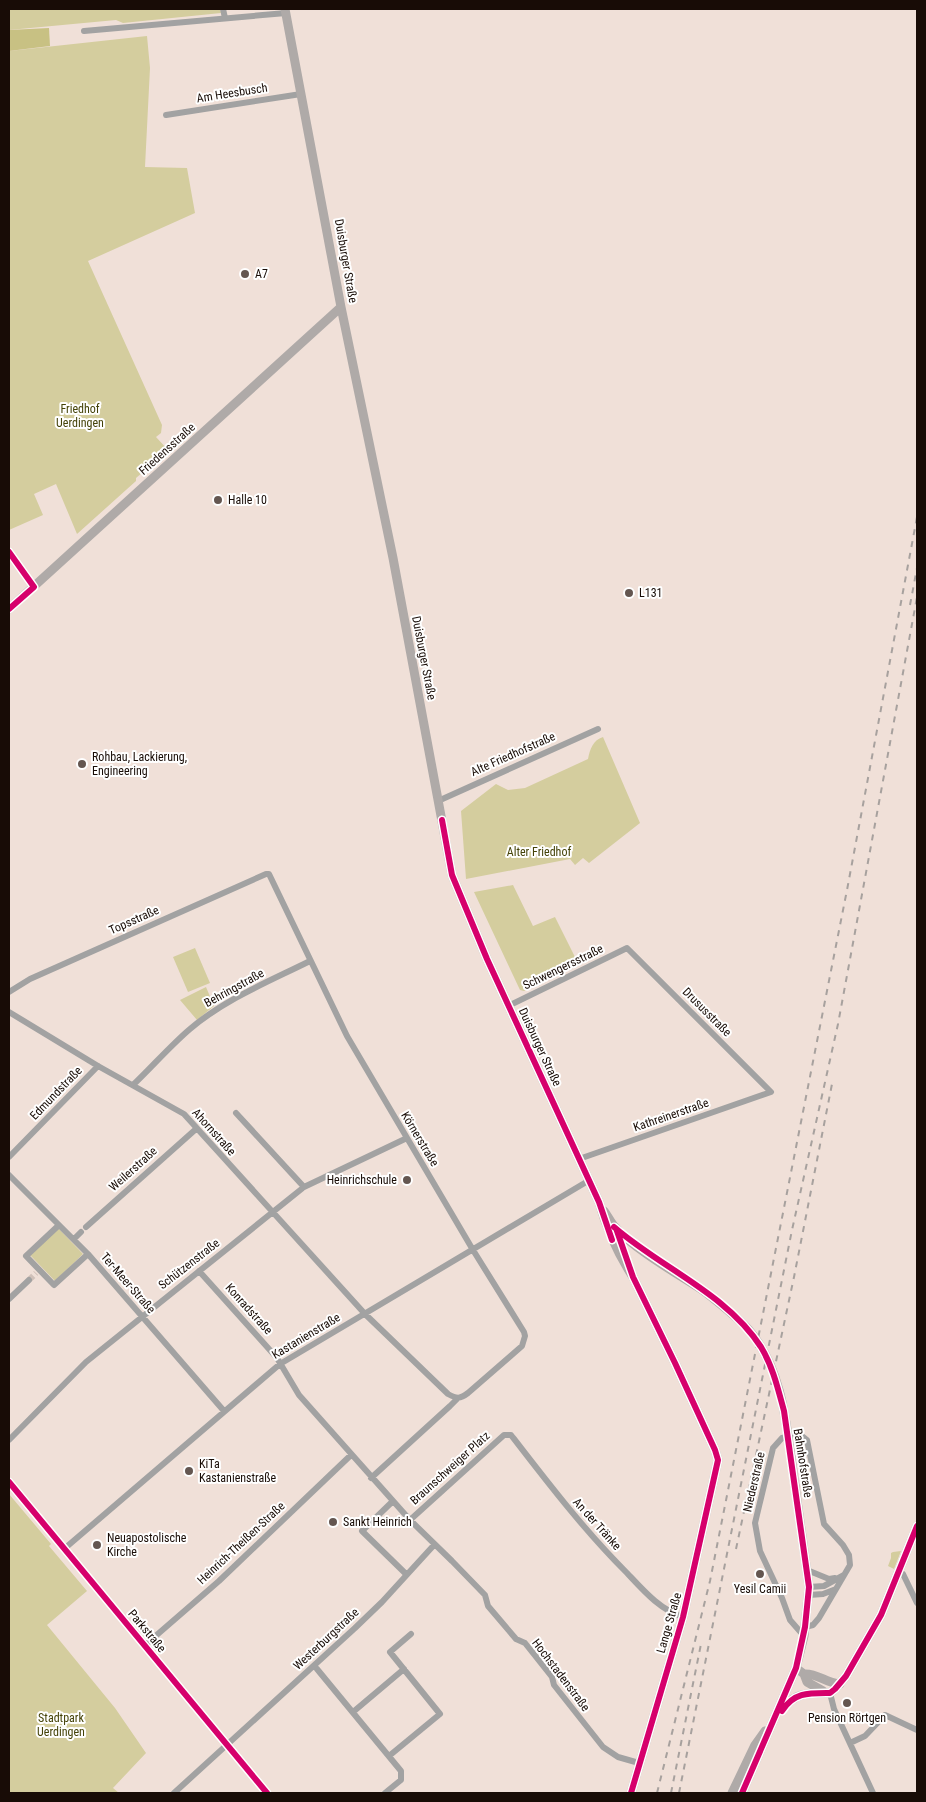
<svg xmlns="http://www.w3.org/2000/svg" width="926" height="1802" viewBox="0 0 926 1802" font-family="'Roboto Condensed',sans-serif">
	<rect width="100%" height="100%" fill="#f0e0d8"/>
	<path fill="#d4cd9e" d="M9 9H220L221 13 123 23 116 20 9 30Z
		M147 36 150 68 145 167 187 168 195 213 88 261 162 425 161 433 156 437 169 451 152 467H149L136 478V481L77 534 56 484 34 494 43 515 9 530V51Z
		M603 737 640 823 589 863 583 858 575 865 570 859 466 879 461 811 496 784 508 790 525 788 588 759C590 749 593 740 603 737Z
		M513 885 533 926 555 917 579 965 524 991 520 990 474 892Z
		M195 948 210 983 188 992 173 957Z
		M206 987 214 1006 197 1020 180 1000Z
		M58 1228 83 1254 55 1281 30 1255Z
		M9 1494 51 1544 49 1546 87 1591 47 1625 115 1708 146 1753 113 1788 119 1793H9Z
		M901 1551 894 1569 888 1566 891 1558V1553L893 1552Z"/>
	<path fill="#c8c183" d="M49 28 50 46 9 51V30Z"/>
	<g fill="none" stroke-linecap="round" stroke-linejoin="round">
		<path stroke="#d0c0b8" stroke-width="6" stroke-dasharray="6 3" stroke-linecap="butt" d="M29 1280 36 1273"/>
		<path stroke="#a2a2a2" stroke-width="6" d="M223 9 225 18
			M84 31 286 13
			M166 115 301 94
			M438 801 598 729
			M9 992 30 979 266 874H269L347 1036 473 1250 524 1332 525 1336 522 1346 468 1393C460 1399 457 1399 448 1394L365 1314 184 1114 98 1066 9 1012
			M508 1006 627 948 771 1092 579 1159
			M133 1085C152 1067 170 1046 190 1029 225 999 270 981 310 961
			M236 1113 304 1187
			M9 1157 98 1066
			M9 1175 88 1254 224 1411
			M59 1225 26 1256 54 1285 88 1254
			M86 1227 196 1129
			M74 1239 81 1232
			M199 1271 277 1358 299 1395 410 1520 452 1561 485 1595 488 1606 516 1639 525 1643 552 1677 554 1685 603 1747 618 1757 639 1763
			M9 1299 29 1280
			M9 1440 86 1362 304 1187 407 1138
			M371 1478 450 1406 457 1399
			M9 1482 267 1793
			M393 1501 362 1531 406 1574
			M410 1520 504 1435H511C548 1483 584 1530 627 1573 643 1590 660 1610 683 1617
			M64 1549 280 1364 588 1181
			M807 1570 829 1579 835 1578
			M899 1573 903 1574 917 1603
			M809 1587 824 1586 844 1575
			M805 1627 813 1625 819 1618 836 1589
			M804 1636 790 1620 782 1598 760 1551 755 1523 773 1448 782 1438 794 1435 802 1436 807 1440 824 1524 843 1545 849 1555 850 1565 836 1589 823 1594 809 1595
			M144 1646 219 1581 351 1455
			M317 1669 401 1771V1780L385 1793
			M830 1693 834 1709 873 1793
			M353 1712 404 1669
			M850 1743 865 1736 885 1715 917 1730
			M389 1756 440 1714 390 1652 411 1634
			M174 1793 355 1628 382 1602 434 1545"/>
		<path stroke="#afaaa8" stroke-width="9" d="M285 9 341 307 393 558 452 875 487 959 599 1202C607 1230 618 1254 633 1277
			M9 609 341 307
			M604 1211C608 1216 611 1223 615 1227 635 1250 678 1274 704 1291
			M614 1227 633 1277 675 1363 715 1450 718 1460 683 1617 631 1793
			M796 1668 804 1674 807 1682 823 1691
			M804 1674C818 1673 825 1683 840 1684
			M782 1710C794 1692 809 1693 830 1693L835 1689 846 1676 881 1615 917 1526
			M732 1793 755 1745 765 1731
			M742 1793 796 1668 804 1636 809 1587 795 1486"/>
		<path stroke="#a7a19e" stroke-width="2" stroke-dasharray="6 6" stroke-linecap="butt" d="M910 605 917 568
			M736 1549 794 1277 832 1084
			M657 1793 710 1581 847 890 917 517
			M671 1793 701 1644
			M679 1793 792 1230 838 1024 917 597"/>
		<path stroke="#afaaa8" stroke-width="9" d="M704 1291C719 1303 735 1315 748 1329 785 1371 787 1433 795 1486"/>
		<g stroke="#fff" stroke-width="9">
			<path id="cycleway" d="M9 552 34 587 9 609
				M442 820 452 875 487 959 599 1202 612 1240
				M614 1227C661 1268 726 1293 761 1347 773 1367 778 1389 784 1411L809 1587 805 1627 796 1668 742 1793
				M617 1231 633 1277 675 1363 715 1450 718 1460 683 1617 631 1793
				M9 1482 267 1793
				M782 1711C794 1692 809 1693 830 1693L835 1689 846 1676 881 1615 917 1526"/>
		</g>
		<use href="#cycleway" stroke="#d6006c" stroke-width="6"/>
	</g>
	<g fill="#645650" stroke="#fff" stroke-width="2">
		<circle cx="245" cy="274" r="5"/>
		<circle cx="218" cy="500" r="5"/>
		<circle cx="629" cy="593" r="5"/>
		<circle cx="82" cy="764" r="5"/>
		<circle cx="407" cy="1180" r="5"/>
		<circle cx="189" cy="1471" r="5"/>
		<circle cx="333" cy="1522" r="5"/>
		<circle cx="97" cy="1545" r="5"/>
		<circle cx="760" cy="1574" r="5"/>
		<circle cx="847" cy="1703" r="5"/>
	</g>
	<g text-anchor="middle" stroke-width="4" stroke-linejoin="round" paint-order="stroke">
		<g font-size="12" fill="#180c06" stroke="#fff">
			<text transform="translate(232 93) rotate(-9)" y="4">Am Heesbusch</text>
			<text transform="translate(346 261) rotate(80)" y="4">Duisburger Straße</text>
			<text transform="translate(167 449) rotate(-42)" y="4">Friedensstraße</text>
			<text transform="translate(424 658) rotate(79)" y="4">Duisburger Straße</text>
			<text transform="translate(513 754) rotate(-24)" y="4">Alte Friedhofstraße</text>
			<text transform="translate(134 920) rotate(-24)" y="4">Topsstraße</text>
			<text transform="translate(563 967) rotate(-26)" y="4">Schwengersstraße</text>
			<text transform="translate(234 988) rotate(-29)" y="4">Behringstraße</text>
			<text transform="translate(707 1012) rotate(45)" y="4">Drususstraße</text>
			<text transform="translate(540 1047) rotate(65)" y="4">Duisburger Straße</text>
			<text transform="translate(56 1093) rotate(-46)" y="4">Edmundstraße</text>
			<text transform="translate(671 1115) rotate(-19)" y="4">Kathreinerstraße</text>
			<text transform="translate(214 1132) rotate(48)" y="4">Ahornstraße</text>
			<text transform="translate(420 1139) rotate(59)" y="4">Körnerstraße</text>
			<text transform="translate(133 1169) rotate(-42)" y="4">Weilerstraße</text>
			<text transform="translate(189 1264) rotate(-38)" y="4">Schützenstraße</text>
			<text transform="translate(128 1283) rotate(49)" y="4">Ter-Meer-Straße</text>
			<text transform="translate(249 1309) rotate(48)" y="4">Konradstraße</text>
			<text transform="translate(306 1336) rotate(-31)" y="4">Kastanienstraße</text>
			<text transform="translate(803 1463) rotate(81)" y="4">Bahnhofstraße</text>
			<text transform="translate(450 1468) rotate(-42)" y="4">Braunschweiger Platz</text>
			<text transform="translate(754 1482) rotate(-77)" y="4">Niederstraße</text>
			<text transform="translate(597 1524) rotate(48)" y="4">An der Tränke</text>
			<text transform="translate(241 1543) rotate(-43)" y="4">Heinrich-Theißen-Straße</text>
			<text transform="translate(669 1623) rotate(-74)" y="4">Lange Straße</text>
			<text transform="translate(147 1631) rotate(50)" y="4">Parkstraße</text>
			<text transform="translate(326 1639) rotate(-43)" y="4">Westerburgstraße</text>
			<text transform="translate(561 1675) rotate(53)" y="4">Hochstadenstraße</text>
		</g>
		<g font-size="12" fill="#180c06" stroke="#fff" text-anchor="start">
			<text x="255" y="278">A7</text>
			<text x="228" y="504">Halle 10</text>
			<text x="639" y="597">L131</text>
			<text x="92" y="761">Rohbau, Lackierung,<tspan x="92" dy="14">Engineering</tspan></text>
			<text x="397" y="1184" text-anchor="end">Heinrichschule</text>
			<text x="199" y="1468">KiTa<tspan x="199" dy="14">Kastanienstraße</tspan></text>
			<text x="343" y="1526">Sankt Heinrich</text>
			<text x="107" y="1542">Neuapostolische<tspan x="107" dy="14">Kirche</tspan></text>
			<text x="760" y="1593" text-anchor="middle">Yesil Camii</text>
			<text x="847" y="1722" text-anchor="middle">Pension Rörtgen</text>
		</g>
		<g font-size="12" fill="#444207" stroke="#fff">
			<text x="80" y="413">Friedhof<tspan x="80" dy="14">Uerdingen</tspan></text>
			<text x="539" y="856">Alter Friedhof</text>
			<text x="61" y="1722">Stadtpark<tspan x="61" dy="14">Uerdingen</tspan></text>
		</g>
	</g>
	<rect width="926" height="1802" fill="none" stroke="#180c06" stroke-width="20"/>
</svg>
